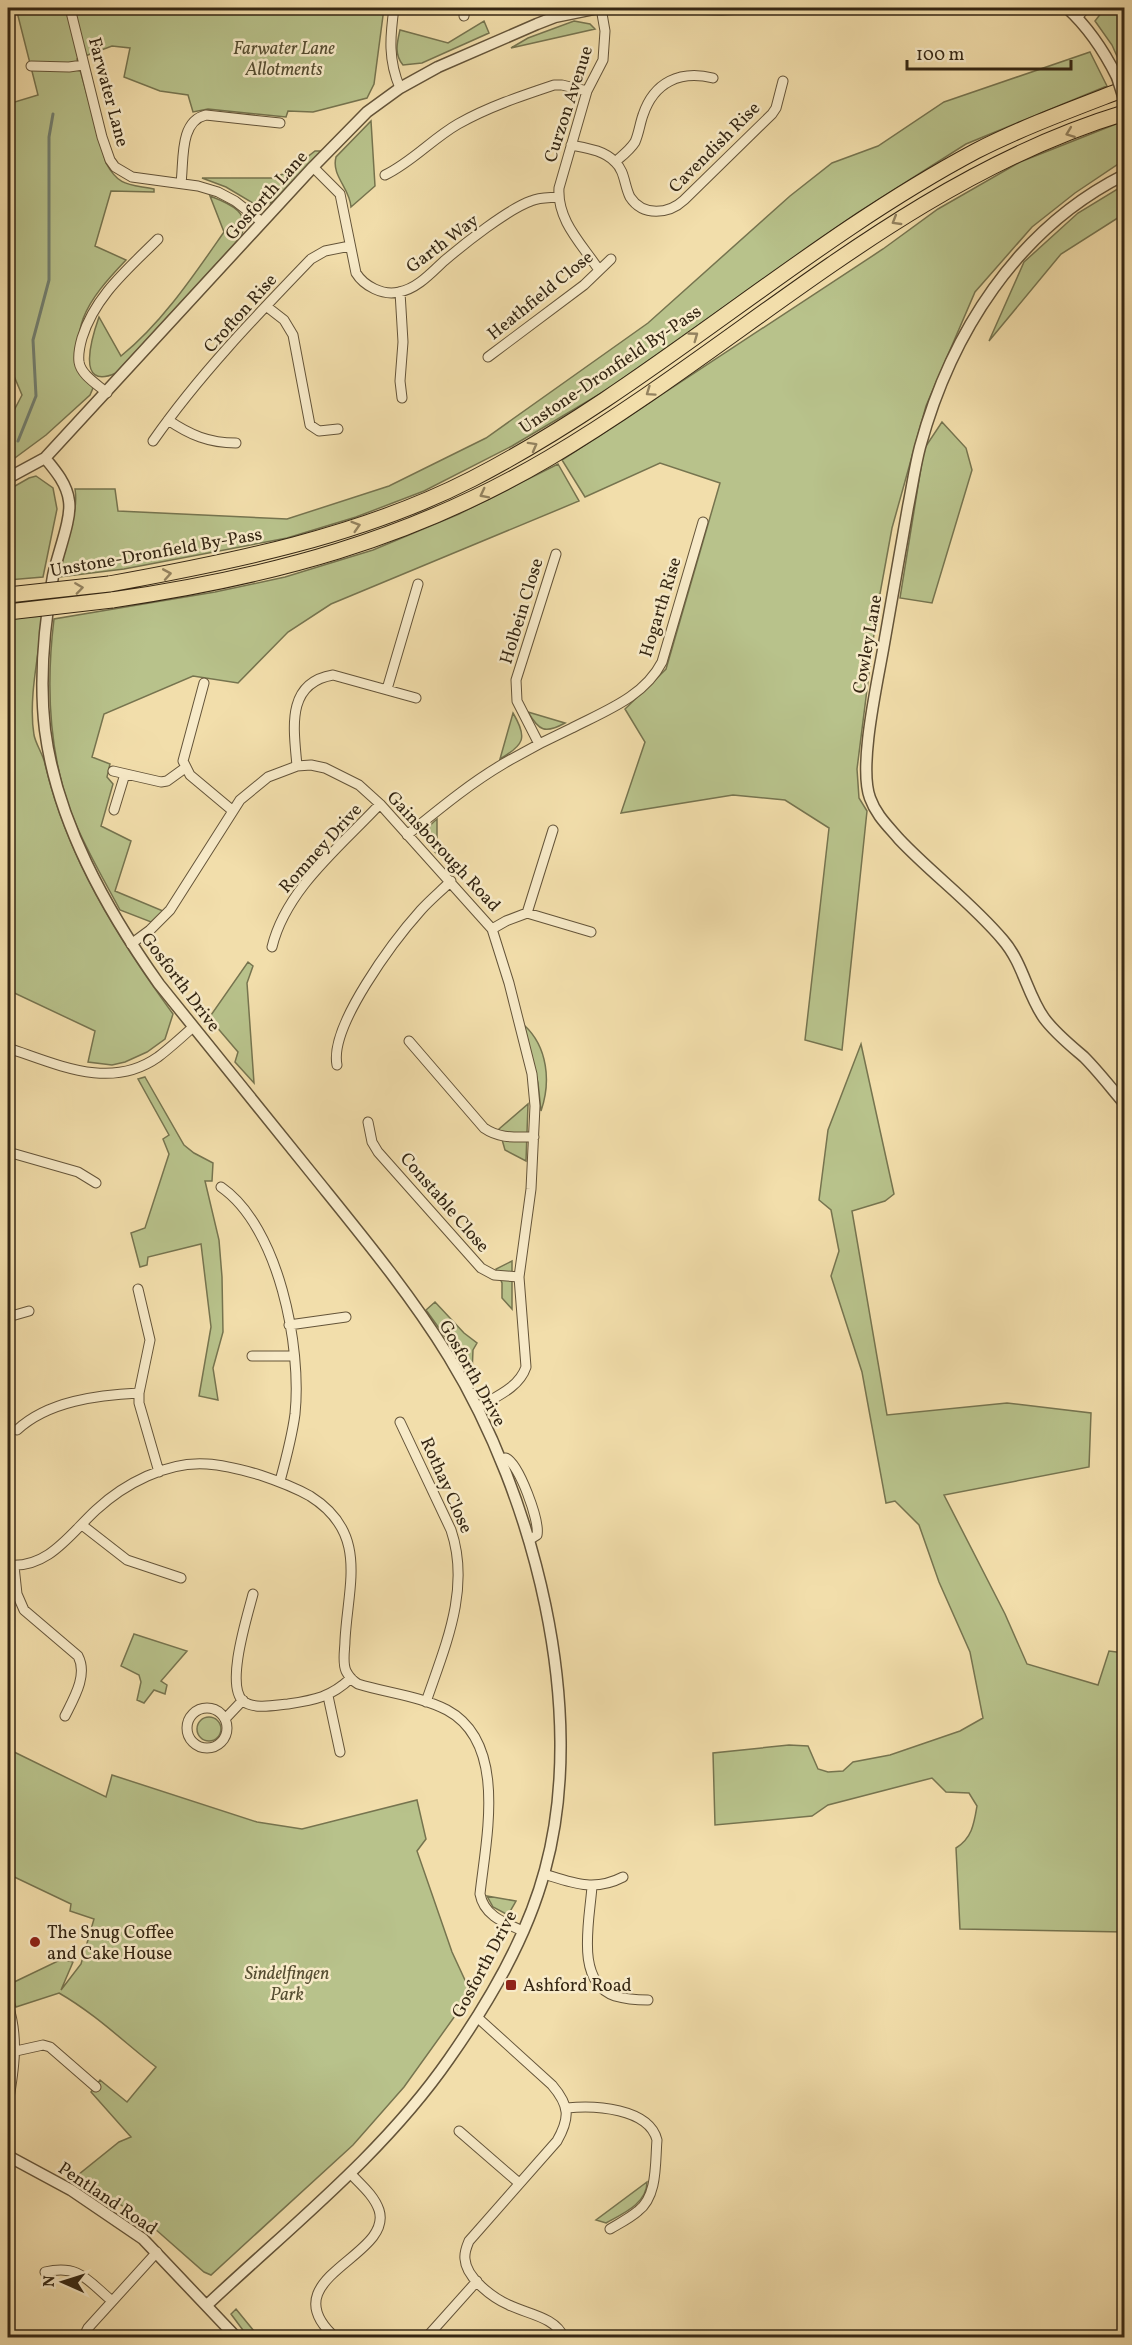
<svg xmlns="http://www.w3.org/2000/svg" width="1132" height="2345" viewBox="0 0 1132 2345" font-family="Vollkorn,serif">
	<rect width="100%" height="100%" fill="#f2deab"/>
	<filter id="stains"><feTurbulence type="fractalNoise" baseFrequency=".00333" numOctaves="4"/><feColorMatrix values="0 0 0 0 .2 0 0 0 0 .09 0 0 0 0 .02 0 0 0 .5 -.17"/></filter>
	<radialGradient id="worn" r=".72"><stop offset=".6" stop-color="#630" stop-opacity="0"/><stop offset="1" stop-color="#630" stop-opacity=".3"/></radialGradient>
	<path fill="#b8c28b" stroke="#76744f" stroke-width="1.5" d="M16 8H384L374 84 367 98 313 112 288 111 286 117 208 109 193 112 188 95 160 91 124 77 130 48 112 46 77 59 106 163C119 187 129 184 154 189V192L111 191 95 246 126 260C88 300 61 333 93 388L90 395 46 435 8 463V422L22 395 14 376 11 344 8 343V104L38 95Z
		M1105 8H1110L1124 15V72L1112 45 1095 21Z
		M484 21 489 33 422 63 403 65C394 54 397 43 400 30L448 43Z
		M574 21 590 24 595 29 511 48 528 38Z
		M1090 52 1107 86 966 144 857 213 605 391 512 446 424 491 356 517 287 538 124 569 60 577C62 566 63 555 66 544 71 525 78 508 75 489H115L118 511 287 519 389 486 486 438 648 323 790 196 832 163 878 146 944 102Z
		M371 121 375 186 351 207C350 188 331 176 336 157Z
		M1121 122 1124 135V160L1075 193 1032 227 975 292 926 406 892 528 877 610 857 769 859 798 867 811 842 1050 805 1040 829 828 785 800 733 795 621 813 645 742 625 709 666 669 720 483 660 463 585 497 562 460 883 249 938 209 1020 162Z
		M315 151H322L274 201 265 206H258L226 187 202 178H273L288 172Z
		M1124 185V214L1061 254 989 341 1024 262 1078 213Z
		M210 196C231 204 253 213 240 238L116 373C74 392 93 334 99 317L121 356C162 323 194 275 224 232Z
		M942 422 966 448 972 470 932 603 900 598 924 449Z
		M558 464 579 501 331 604 288 632 238 683 193 676 104 714 92 757 110 764 107 777 113 784 101 826 131 841 115 891 163 911 151 922 120 910C103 878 85 848 72 815 48 752 46 685 54 619L215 592 285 577 373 550 459 514Z
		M36 476 53 488 57 509 43 577 8 580V490L29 478Z
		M43 616C39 653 28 699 34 735 36 745 43 754 45 764 67 857 118 939 173 1014L165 1039 147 1052 125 1062 112 1065 88 1062 95 1031 8 990V618Z
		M528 712 565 723C545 734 539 731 528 712Z
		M513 713C528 738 524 745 500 759Z
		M437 819V854C423 842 422 831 437 819Z
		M248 962 253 966 247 983 254 1083 235 1062 238 1052 209 1018Z
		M524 1025C548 1047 551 1082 541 1111L538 1083Z
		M861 1044 894 1194 885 1201 852 1211 887 1415 1007 1403 1091 1413 1089 1467 944 1495 1005 1614 1027 1664 1098 1685 1109 1651 1124 1653V1932L960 1929 956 1848C972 1838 974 1824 977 1806L969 1793 946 1792 932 1778 828 1805 812 1816 715 1825 713 1753 789 1745 808 1746 818 1769 828 1772 843 1771 853 1762 890 1755 960 1731 983 1718 970 1652 939 1582 919 1525 895 1501 886 1503 862 1372 831 1276 839 1251 831 1210 819 1200 828 1130Z
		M145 1077 184 1145 194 1153 213 1163 212 1181H205L219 1240 222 1277 223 1332 213 1368 218 1400 199 1396 211 1327 201 1244 148 1257 147 1265 140 1267 131 1233 145 1228 169 1154 163 1139 169 1135 138 1079Z
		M528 1104 526 1161 505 1150 499 1129Z
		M512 1261V1309L502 1298V1283L496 1269Z
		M435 1302 464 1333 477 1343 473 1350 472 1374 426 1310Z
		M134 1634 187 1651 161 1681 167 1685 165 1694 154 1690 144 1703 137 1700 141 1682 139 1675 121 1666Z
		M197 1729a12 12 0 1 1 24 0a12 12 0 1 1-24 0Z
		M8 1749 106 1797 112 1775 257 1822 302 1829 417 1800 426 1839 417 1851 452 1952 470 1991V1995L404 2087 353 2145 211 2275 204 2272 154 2228 78 2175 119 2142 131 2137 91 2092 100 2080 127 2102 156 2067C124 2042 94 2013 59 1993L16 2007 8 1985 62 1959 73 1962 61 1990 81 1964 94 1919 70 1911 71 1904 8 1874Z
		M487 1896 516 1901 508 1915 493 1907Z
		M647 2182C647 2204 622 2214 606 2223L596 2220Z
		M236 2309 258 2336 259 2337H248L231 2314Z"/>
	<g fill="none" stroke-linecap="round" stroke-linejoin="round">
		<path stroke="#727f70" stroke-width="3" d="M18 441 36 396 33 340 49 280V137L53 114
			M1120 2338 1124 2328"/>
		<g stroke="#645439" stroke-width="11">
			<path id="minor" d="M70 8 102 137 110 160 115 167 132 177 198 186 218 192 235 201 262 222
				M394 8C390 37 388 60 400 88
				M464 16 465 8
				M1077 17 1086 8
				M31 66 69 67 83 65
				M571 145C586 148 604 150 615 162 625 171 624 185 630 197 643 217 669 214 684 200L772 114 776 108 783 81
				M615 162C622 156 630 150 635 142 639 133 640 123 643 115 654 82 680 70 713 78
				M313 167 340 194 356 273C364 286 383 296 399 292 417 289 432 272 444 261 464 244 508 209 531 201 540 197 549 198 559 197
				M385 175C412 162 432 139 458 124 488 107 521 96 554 85H562L587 91
				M181 183C184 161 179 121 206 115L280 123
				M599 270C582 244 557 221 559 188L587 91 603 60 605 31 601 8
				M400 292 403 342 400 381 402 398
				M266 306 284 320 293 335 310 425 319 431 338 429
				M488 357 584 285 611 259
				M107 393C97 384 81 375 79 362 78 354 80 345 82 338 95 296 128 269 158 239
				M168 420C190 435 209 443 236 443
				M153 441C199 375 256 316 311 259L325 251 350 246
				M204 683 183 761 190 775 233 811
				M387 689 418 584
				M539 744 517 701 516 680 556 554
				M297 766C294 730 285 683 333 675L416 698
				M113 771 161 782 167 781 185 768
				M114 810 125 774
				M407 835C438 810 469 784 503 764 525 751 548 739 572 728 605 711 644 697 662 662L703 522
				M527 913 553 830
				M492 929 506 921 527 913 591 932
				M131 944 150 930 170 910 240 800 268 777 297 766 311 765 325 768 359 785 380 804 492 929 509 983 532 1074 535 1106 531 1189 519 1277 526 1367C519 1388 495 1397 477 1408
				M272 947C286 889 341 846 380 804
				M409 1041 484 1128C500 1139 515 1137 534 1137
				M8 1048C57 1064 110 1091 158 1057 170 1048 182 1037 193 1027
				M337 1065C329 1026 395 939 421 910 430 900 441 891 451 881
				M368 1122 372 1142 378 1152 481 1268 494 1275 519 1277
				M8 1152 78 1172 96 1183
				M221 1187C279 1227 302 1347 295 1414 292 1437 286 1459 280 1481
				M138 1289 150 1340 139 1393V1403L159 1472
				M8 1317 29 1311
				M289 1325 346 1317
				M252 1356H294
				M400 1422 451 1530C471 1589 445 1646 426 1702
				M17 1430C48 1401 98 1395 139 1393
				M500 1459 506 1458C519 1464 540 1521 537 1535L529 1540
				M82 1525 127 1560 181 1578
				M8 1565C48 1569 70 1534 96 1510 124 1484 167 1461 207 1464 225 1465 243 1470 260 1475 278 1481 294 1487 310 1496 369 1533 348 1584 345 1640 345 1650 342 1662 346 1671 349 1677 353 1681 358 1684 387 1693 420 1696 447 1710 508 1743 486 1838 480 1894 484 1916 505 1923 523 1931
				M14 1566 17 1594 24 1610 78 1656C88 1675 74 1698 65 1716
				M253 1594C248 1614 225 1685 243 1701 254 1710 276 1705 288 1704 315 1700 331 1697 351 1678
				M328 1696 340 1752
				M187 1728a20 20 0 1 1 40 0a20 20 0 1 1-40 0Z
				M225 1719 243 1700
				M544 1874C573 1883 594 1892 623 1877
				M592 1886C590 1919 574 1982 615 1996 625 1999 637 2000 648 2000
				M8 2005C19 2038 14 2070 8 2104
				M477 2017 552 2085C570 2106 570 2118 557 2141L469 2241C467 2246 464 2252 465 2259 466 2278 493 2298 509 2305 527 2314 556 2317 564 2338
				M16 2051 43 2045 50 2047 96 2087
				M567 2108C594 2105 649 2108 657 2140 655 2162 658 2196 638 2211 630 2218 620 2223 610 2229
				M459 2131 519 2183
				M45 2272C79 2264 87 2280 112 2301
				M83 2338 88 2328 157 2252
				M336 2338C268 2278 394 2257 379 2210 374 2195 360 2184 350 2173
				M426 2338 477 2281"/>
		</g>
		<g stroke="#645439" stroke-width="13">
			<path id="tertiary" d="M677 8 721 9 747 8
				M1067 8C1088 27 1104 51 1117 77
				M1124 175C1017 229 951 333 920 447 915 466 912 487 908 507 900 553 892 598 884 644 878 680 858 766 870 798 876 815 888 826 899 839 932 874 972 903 1003 940 1023 963 1027 994 1044 1018 1055 1033 1070 1045 1084 1057 1098 1071 1111 1088 1124 1103
				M45 458C55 470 67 484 69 501 72 519 57 555 53 576 44 626 39 679 45 730 57 822 106 909 159 984 212 1050 265 1115 317 1180 363 1237 410 1294 449 1357 534 1496 589 1710 545 1870 527 1938 489 2002 449 2059 383 2154 290 2227 207 2305
				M8 478 45 458 313 167 367 112 400 88 438 67 537 24 555 17 599 8
				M8 2156 71 2190 143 2239 237 2338"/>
		</g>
		<g stroke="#342613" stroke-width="17">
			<path id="trunk" d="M109 584C231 562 361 536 472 479 651 387 799 245 976 151 1023 127 1075 108 1124 89
				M112 600C270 577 410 540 549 458 742 344 906 179 1124 113"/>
		</g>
		<use href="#minor" stroke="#f7eac8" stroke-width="9"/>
		<use href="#tertiary" stroke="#f7eac8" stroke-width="10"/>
		<use href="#trunk" stroke="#f2deab" stroke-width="15"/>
		<g stroke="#645439" stroke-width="13" stroke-linecap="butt">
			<path id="tertiary-bridge" d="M1117 77 1124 99"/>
		</g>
		<g stroke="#342613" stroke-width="17" stroke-linecap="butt">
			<path id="trunk-bridge" d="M8 595 109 584
				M8 612 112 600"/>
		</g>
		<use href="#tertiary-bridge" stroke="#f7eac8" stroke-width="10"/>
		<use href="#trunk-bridge" stroke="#f2deab" stroke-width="15"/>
	</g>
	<defs><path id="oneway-chevron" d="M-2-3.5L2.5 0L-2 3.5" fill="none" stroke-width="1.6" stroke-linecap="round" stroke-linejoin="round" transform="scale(1.5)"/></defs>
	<g stroke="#93825f">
		<use href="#oneway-chevron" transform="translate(1070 133) rotate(159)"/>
		<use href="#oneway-chevron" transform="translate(896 221) rotate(149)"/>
		<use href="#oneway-chevron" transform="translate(694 336) rotate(-36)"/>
		<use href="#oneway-chevron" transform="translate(650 392) rotate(145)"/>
		<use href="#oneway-chevron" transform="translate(533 446) rotate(-29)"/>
		<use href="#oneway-chevron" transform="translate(484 494) rotate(153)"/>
		<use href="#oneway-chevron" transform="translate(356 526) rotate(-17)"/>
		<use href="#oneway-chevron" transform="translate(167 574) rotate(-10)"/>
		<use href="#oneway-chevron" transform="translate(79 588) rotate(-8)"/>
	</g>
	<g fill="#8f2418" stroke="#f7eac8" stroke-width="2">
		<circle cx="35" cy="1942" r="6"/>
		<rect x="505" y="1979" width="12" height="12" rx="3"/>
	</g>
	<g text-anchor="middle" stroke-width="5" stroke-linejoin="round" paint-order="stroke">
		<g font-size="18" font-style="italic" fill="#554d31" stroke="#f7eac8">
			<text x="284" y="54">Farwater Lane<tspan x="284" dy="21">Allotments</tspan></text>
			<text x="287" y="1979">Sindelfingen<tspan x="287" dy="21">Park</tspan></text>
		</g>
		<g font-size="18" fill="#342613" stroke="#f7eac8">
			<text transform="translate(109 92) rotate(75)" y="6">Farwater Lane</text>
			<text transform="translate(568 104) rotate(-72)" y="6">Curzon Avenue</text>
			<text transform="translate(714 147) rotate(-45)" y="6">Cavendish Rise</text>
			<text transform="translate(266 195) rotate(-48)" y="6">Gosforth Lane</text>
			<text transform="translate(442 243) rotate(-37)" y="6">Garth Way</text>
			<text transform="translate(540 295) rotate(-39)" y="6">Heathfield Close</text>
			<text transform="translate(240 313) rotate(-48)" y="6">Crofton Rise</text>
			<text transform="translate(610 369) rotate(-34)" y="6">Unstone-Dronfield By-Pass</text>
			<text transform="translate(156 552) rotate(-10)" y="6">Unstone-Dronfield By-Pass</text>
			<text transform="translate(660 607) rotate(-73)" y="6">Hogarth Rise</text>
			<text transform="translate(521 611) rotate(-73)" y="6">Holbein Close</text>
			<text transform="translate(867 644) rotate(-80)" y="6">Cowley Lane</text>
			<text transform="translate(320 848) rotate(-48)" y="6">Romney Drive</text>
			<text transform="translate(444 851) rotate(47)" y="6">Gainsborough Road</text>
			<text transform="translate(181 982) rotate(53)" y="6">Gosforth Drive</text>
			<text transform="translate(445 1202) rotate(49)" y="6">Constable Close</text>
			<text transform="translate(473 1373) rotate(61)" y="6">Gosforth Drive</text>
			<text transform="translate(447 1485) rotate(66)" y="6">Rothay Close</text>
			<text transform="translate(484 1964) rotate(-62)" y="6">Gosforth Drive</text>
			<text transform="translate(108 2198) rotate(34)" y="6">Pentland Road</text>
		</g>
		<g font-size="18" fill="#342613" stroke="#f7eac8" text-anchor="start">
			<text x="47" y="1938">The Snug Coffee<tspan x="47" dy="21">and Cake House</tspan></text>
			<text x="523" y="1991">Ashford Road</text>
		</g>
	</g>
	<rect width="1132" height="2345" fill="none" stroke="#f2deab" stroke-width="30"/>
	<rect x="9" y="9" width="1114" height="2327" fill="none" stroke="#342613" stroke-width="3"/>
	<rect x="15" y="15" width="1102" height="2315" fill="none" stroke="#342613" stroke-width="1.5"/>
	<g transform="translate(63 2282) rotate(273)" stroke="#f7eac8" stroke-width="4.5" paint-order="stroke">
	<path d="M0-4.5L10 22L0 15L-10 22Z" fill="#342613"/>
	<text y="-9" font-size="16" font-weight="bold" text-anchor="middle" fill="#342613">N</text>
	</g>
	<path d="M907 60v9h164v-9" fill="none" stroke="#342613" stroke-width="3"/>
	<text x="916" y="60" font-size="18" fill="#342613" stroke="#f7eac8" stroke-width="4.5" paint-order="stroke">100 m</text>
	<rect width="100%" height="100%" filter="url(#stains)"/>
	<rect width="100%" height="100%" fill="url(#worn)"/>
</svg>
